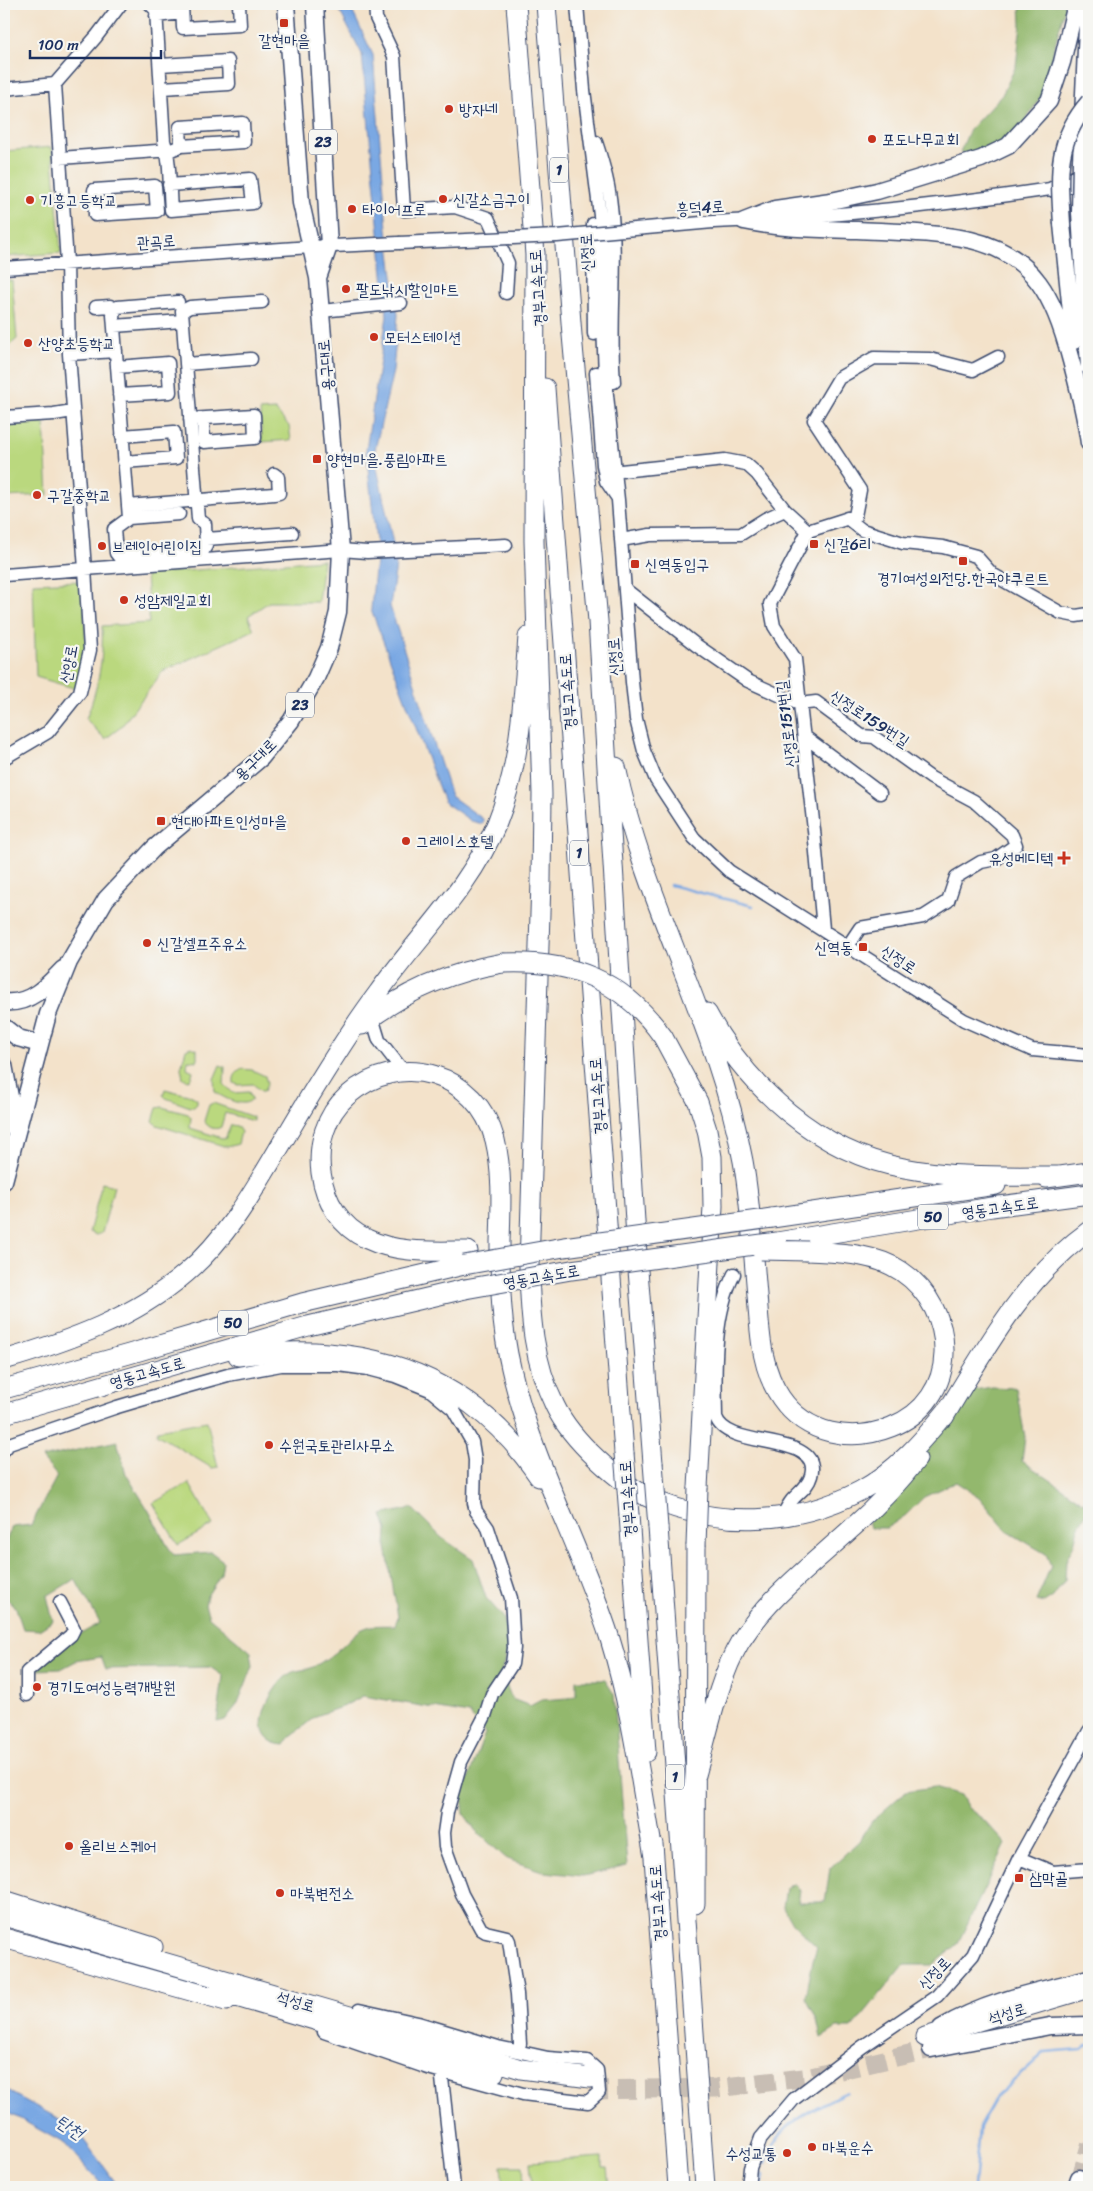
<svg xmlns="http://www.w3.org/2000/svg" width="1093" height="2191" viewBox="0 0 1093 2191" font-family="Sriracha,'Poor Story',sans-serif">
	<rect width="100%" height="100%" fill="#f6f6f2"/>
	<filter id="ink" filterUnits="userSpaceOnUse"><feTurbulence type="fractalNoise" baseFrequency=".02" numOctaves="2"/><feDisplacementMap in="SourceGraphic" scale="10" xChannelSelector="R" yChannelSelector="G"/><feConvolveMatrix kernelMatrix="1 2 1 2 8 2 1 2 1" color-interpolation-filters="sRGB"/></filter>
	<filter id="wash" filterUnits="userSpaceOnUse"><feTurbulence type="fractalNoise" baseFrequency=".0096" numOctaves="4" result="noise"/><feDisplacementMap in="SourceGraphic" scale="20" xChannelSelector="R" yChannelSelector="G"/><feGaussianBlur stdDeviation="1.12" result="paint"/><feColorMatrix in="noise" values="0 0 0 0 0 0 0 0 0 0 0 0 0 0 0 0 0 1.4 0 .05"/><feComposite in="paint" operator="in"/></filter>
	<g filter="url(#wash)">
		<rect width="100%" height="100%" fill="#f3e2ca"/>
		<path fill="#bad87e" stroke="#6a846e" d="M52 147 61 253 4 257V151Z
			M4 280H12L17 339 11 344 4 345Z
			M275 410 289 426 291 440 262 442 260 411Z
			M44 423 48 495 4 497V426Z
			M323 560 318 602H269L248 616 254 630 163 671 121 727 105 739 86 719C98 688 104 659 102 626L149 623 146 574Z
			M83 581 86 651 77 689 36 677 33 583Z
			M191 1047 197 1049V1061L188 1060 187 1068 193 1071 191 1078 188 1080 183 1078 181 1068 186 1049Z
			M220 1065 225 1067 224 1084 233 1093 249 1092 252 1099C244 1109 224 1098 215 1092L214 1079Z
			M242 1069 252 1070 265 1076 267 1084 264 1091H261L253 1084 238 1085 234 1083C233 1076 236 1073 242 1069Z
			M165 1089 192 1096 197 1099V1104L194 1107H190L166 1098 163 1095Z
			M213 1103 253 1117V1121L225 1113 221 1127C214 1131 208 1127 204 1121L209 1105Z
			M162 1107 188 1114 191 1117 190 1128 225 1139 231 1125 237 1126 241 1132 238 1144 227 1147 157 1125 153 1121 157 1108Z
			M102 1183 114 1186 102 1233 96 1235 90 1232V1229Z
			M207 1421 218 1467 212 1468 156 1434 158 1430Z
			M189 1483 213 1525 178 1545 153 1503Z
			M602 2157V2167H607L609 2187H532L530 2162Z
			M501 2166H523L524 2187H503Z"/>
		<path fill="#93b86d" stroke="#577466" d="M1020 4H1066L1041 96 1021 128 997 147 974 156 960 152 970 129 1002 95 1016 66 1021 24Z
			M992 1387 1016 1388 1025 1437 1022 1461 1083 1502 1089 1500V1508L1078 1528 1074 1544 1066 1561 1065 1580 1053 1597 1044 1603 1036 1601 1051 1566 1046 1554 1007 1531 979 1497 956 1482 924 1497 906 1515 887 1528H870L868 1520 919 1462 968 1391Z
			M117 1441 126 1474 149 1511 167 1545 174 1555 211 1552 223 1561 221 1574 207 1596 205 1605 209 1617 251 1652 253 1666 237 1705 225 1720 217 1722 223 1676 210 1667 106 1669 101 1657 76 1661 61 1669 37 1670 72 1639 100 1623 75 1579 47 1596 53 1621 39 1630 23 1629 16 1608 4 1596V1545L12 1527 31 1525 57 1476 42 1458Z
			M412 1508 442 1538 473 1559 486 1598 504 1618 508 1650 501 1672 512 1699 530 1706 541 1700 569 1698 576 1695V1680H605L614 1694 627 1866 583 1876 545 1872 507 1859 476 1831 464 1814 462 1796 485 1733 469 1714 363 1696 344 1706 316 1716 291 1736 285 1745C243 1742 268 1690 288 1675 294 1669 306 1671 313 1667 323 1662 333 1654 341 1647 348 1641 356 1631 365 1628 373 1624 386 1626 395 1625L398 1617 386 1547 387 1530 382 1515Z
			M935 1787 961 1795 968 1808 984 1820 1006 1844 957 1945 932 1965H904L852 2028H837L821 2038 817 2020 806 1997 813 1960 817 1947 792 1923 783 1907 786 1888 794 1884 800 1890 798 1902H825L830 1868 859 1841 872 1821 906 1791Z"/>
		<path fill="#7aa8e3" stroke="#4a6ca0" d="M336 4H349L373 55 387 229 398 315 393 371 374 454 394 548 396 565 390 606 451 796 483 819V824L471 821 444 802 371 609 377 550 366 450 387 316 362 54Z
			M4 2089 74 2127 119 2187H104L65 2144 4 2110Z"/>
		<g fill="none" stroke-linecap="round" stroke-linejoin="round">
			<path stroke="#7aa8e3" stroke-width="2.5" d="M670 885 753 906
				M766 2163C776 2124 814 2108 847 2092
				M761 2187 763 2175
				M974 2187 979 2127 996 2097 1045 2052 1082 2049 1089 2045"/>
		</g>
	</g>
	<g filter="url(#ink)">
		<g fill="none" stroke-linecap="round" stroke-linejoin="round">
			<path stroke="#c8beb4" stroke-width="16" stroke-dasharray="16 8" stroke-linecap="butt" d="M1079 2178 1089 2144"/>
			<path stroke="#c8beb4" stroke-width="19" stroke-dasharray="19 9" stroke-linecap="butt" d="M589 2090 716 2088 811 2077 931 2049"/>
			<g stroke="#3b4a6e" stroke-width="15">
				<path id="minor" d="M150 4 156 10 164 141C171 162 169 187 171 210L253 203 250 179 169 185
					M182 4 183 28 240 25 239 4
					M375 4 376 18 394 56 404 210 455 207 488 218 508 263 506 293
					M577 4 584 90 604 247 603 324 605 376 618 500 632 682 636 719 644 751 656 780 694 838 729 871 964 1020 1032 1050 1089 1055
					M156 16 182 13
					M160 65 228 61 229 84 162 88
					M4 89 55 84 96 37 121 4
					M596 142C603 163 609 184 611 206 618 264 609 324 614 382
					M60 158 171 150 181 146 244 142 243 123 180 127 181 146
					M155 186 157 211 95 215 94 190Z
					M713 222C839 217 965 203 1089 183
					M593 224 594 334
					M4 268 311 247 399 243
					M96 307 110 306 114 313
					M321 311 401 303
					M114 326 182 321
					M69 354 116 351
					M186 364 251 359
					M117 367 168 363 170 392 119 395
					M596 373 603 465 606 481 617 497
					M4 417 54 414 73 411
					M190 419 254 415 255 438 204 442 203 419
					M122 436 174 432 176 458 124 462
					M621 471 725 460 746 464 757 474 785 510 808 531 855 516 860 490 814 420 839 378 874 358 930 359 973 370 998 357
					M128 506 274 494 279 493 278 477 274 474
					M179 514 129 518 114 529 116 553 119 557 203 551 206 546 205 524 198 519 182 311 190 307 262 302
					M129 518 113 315 117 307 178 302
					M847 518 862 530 903 543 943 547 976 556 992 574 1061 613 1076 616 1089 614
					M808 531 770 604 774 626 795 659 814 830 823 929
					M206 539 292 533
					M621 540 650 535 741 534 765 519 785 510
					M4 575 85 569 69 354 67 263 55 84
					M626 590 696 645 748 681 799 704 816 702 862 736 874 737 931 778 974 801 1012 835 1016 845 996 859 981 862 956 877 948 901 923 917 860 928 848 946
					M804 736 880 793
					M4 758 48 732 80 692 90 650 85 569 341 550 367 552 506 545
					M372 1017 379 1040 404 1072
					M734 1274C713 1316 715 1370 716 1417 727 1452 823 1431 811 1476 808 1487 799 1492 792 1500 788 1505 785 1511 782 1517
					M4 1450 9 1444 117 1407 178 1389 228 1375 281 1365H338L368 1369 395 1376 430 1390 453 1409 472 1442 475 1460 474 1503 476 1511 488 1528 511 1598 514 1648 512 1664 492 1694 485 1716 461 1762 447 1812 444 1833 445 1847 462 1894 481 1929 486 1932 507 1937 509 1941 517 1994 520 2044
					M27 1695V1672L71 1635 74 1629 60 1602
					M1019 1858 1053 1872 1089 1869
					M324 2032 428 2068 523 2094 588 2102 599 2092 597 2070 587 2061 548 2058 498 2047 418 2023 359 2010
					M442 2078 454 2187
					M748 2187 750 2168 761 2138 794 2099 862 2047 937 1996 973 1955 1019 1858 1089 1731"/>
			</g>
			<g stroke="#3b4a6e" stroke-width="19">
				<path id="major" d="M315 4 329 246 318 278
					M1081 161 1088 4
					M1054 189 1089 172
					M1080 212 1089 367
					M744 221C782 229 818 229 857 230 895 232 934 232 971 240 1035 255 1055 300 1070 357 1078 386 1085 414 1089 443
					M744 221 775 209 831 201 877 191 981 159 1008 146 1049 101 1062 62 1076 4
					M1062 224 1074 341
					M4 1002C29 1005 47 986 63 969
					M4 1027 18 1038 40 1044
					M4 1065 13 1113 14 1129
					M4 1181 48 1014 69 962 106 899 154 848 261 758 291 721 316 678 329 648 338 612 341 550 318 278 301 203 286 4
					M941 2028C986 2001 1038 1991 1089 1978
					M931 2049 1050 2026 1089 2025
					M1076 2187 1079 2178"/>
			</g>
			<g stroke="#3b4a6e" stroke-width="21">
				<path id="highway" d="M516 4 535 255
					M546 4 572 335 598 621 638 1270 653 1463
					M535 252 534 541 542 794 541 881 529 1267C530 1315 533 1362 555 1406 565 1427 581 1444 597 1459 613 1474 632 1490 652 1499 719 1528 795 1525 860 1491 897 1471 924 1439 950 1407
					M545 388 624 1453
					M616 767C644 903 718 1025 743 1161 751 1205 753 1250 757 1295 760 1330 760 1368 781 1398 806 1434 851 1443 891 1427 961 1400 959 1310 901 1271 874 1253 839 1253 808 1251
					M707 1013C747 1087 819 1153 904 1168 955 1178 1007 1176 1059 1176
					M362 1025C404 991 450 972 503 963
					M663 1037 698 1102 707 1130 712 1157 713 1206 698 1488
					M1046 1178 1089 1172
					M772 1218 996 1185
					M777 1242 992 1207 1089 1194
					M468 1251C434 1251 398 1254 367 1239 314 1215 304 1134 347 1096 400 1049 477 1073 495 1140 503 1173 501 1208 500 1242 500 1285 501 1326 511 1368 532 1462 581 1547 610 1639 632 1710 641 1785 654 1857
					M238 1356C362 1339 467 1370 539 1477
					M4 1360C69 1341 134 1318 186 1273 232 1234 260 1179 291 1128 318 1082 346 1036 378 993 418 936 470 889 497 823 521 763 523 700 528 637
					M4 1389 129 1354 302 1303 464 1265
					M4 1414 308 1326 465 1289
					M944 1417C985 1349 1024 1278 1089 1231
					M629 1515 646 1752
					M658 1527 705 2187
					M696 1775C708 1733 718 1679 740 1642 769 1596 813 1564 852 1528 876 1507 898 1484 917 1459
					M653 1844 678 2187
					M4 1900 153 1947
					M695 1904 696 1546
					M4 1916 367 2021 521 2069 590 2078
					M4 1938 226 2001
					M216 1991 494 2073
					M925 2037 1089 1988"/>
			</g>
			<use href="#minor" stroke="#fff" stroke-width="12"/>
			<use href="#major" stroke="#fff" stroke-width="16"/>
			<use href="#highway" stroke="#fff" stroke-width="19"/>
			<g stroke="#3b4a6e" stroke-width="15" stroke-linecap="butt">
				<path id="minor-bridge" d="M399 243 557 236 713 222"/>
			</g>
			<g stroke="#3b4a6e" stroke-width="19" stroke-linecap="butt">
				<path id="major-bridge" d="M1080 212 1081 161
					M1062 224C1059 175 1055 141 1089 102"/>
			</g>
			<g stroke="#3b4a6e" stroke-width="21" stroke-linecap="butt">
				<path id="highway-bridge" d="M503 963C571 960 623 980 663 1037
					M761 1250 808 1251
					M464 1265 564 1247 772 1218
					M465 1289 571 1270 777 1242
					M624 1453 629 1515
					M653 1463 658 1527
					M696 1546 698 1488"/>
			</g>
			<use href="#minor-bridge" stroke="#fff" stroke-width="12"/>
			<use href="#major-bridge" stroke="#fff" stroke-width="16"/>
			<use href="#highway-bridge" stroke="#fff" stroke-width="19"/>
		</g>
	</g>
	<g fill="#c8321e" stroke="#f6f6f2" stroke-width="2">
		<rect x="279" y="18" width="10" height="10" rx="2.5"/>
		<circle cx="449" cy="109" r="5"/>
		<circle cx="872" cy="139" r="5"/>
		<circle cx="443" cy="199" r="5"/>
		<circle cx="30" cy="200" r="5"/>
		<circle cx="352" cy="209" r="5"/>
		<circle cx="346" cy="289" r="5"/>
		<circle cx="374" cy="337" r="5"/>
		<circle cx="28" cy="343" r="5"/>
		<rect x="312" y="454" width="10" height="10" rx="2.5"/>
		<circle cx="37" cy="495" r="5"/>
		<rect x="809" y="539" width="10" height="10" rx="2.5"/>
		<circle cx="102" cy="546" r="5"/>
		<rect x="958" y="556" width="10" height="10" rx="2.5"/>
		<rect x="630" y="559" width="10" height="10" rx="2.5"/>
		<circle cx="124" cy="600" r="5"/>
		<rect x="156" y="816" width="10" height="10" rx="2.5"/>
		<circle cx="406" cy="841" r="5"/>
		<path d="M1061.5 850.5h5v5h5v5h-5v5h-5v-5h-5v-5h5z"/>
		<circle cx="147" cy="943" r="5"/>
		<rect x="858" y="942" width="10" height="10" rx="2.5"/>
		<circle cx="269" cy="1445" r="5"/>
		<circle cx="37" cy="1687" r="5"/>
		<circle cx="69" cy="1846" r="5"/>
		<rect x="1014" y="1873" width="10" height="10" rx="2.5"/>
		<circle cx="280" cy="1893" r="5"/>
		<circle cx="812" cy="2147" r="5"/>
		<circle cx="787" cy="2153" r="5"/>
	</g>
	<g text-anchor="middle" stroke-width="4.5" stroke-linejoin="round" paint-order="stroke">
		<g fill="#f6f6f2" stroke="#5d6b8a" stroke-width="1">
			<rect x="309" y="129.5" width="28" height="25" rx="4"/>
			<rect x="550" y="157.5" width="18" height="25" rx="4"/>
			<rect x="286" y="692.5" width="28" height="25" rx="4"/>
			<rect x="570" y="840.5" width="18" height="25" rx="4"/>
			<rect x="918" y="1204.5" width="30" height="25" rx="4"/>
			<rect x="218" y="1310.5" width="30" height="25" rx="4"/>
			<rect x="666" y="1764.5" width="18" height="25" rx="4"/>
		</g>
		<g font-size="15" font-weight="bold" fill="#1b2f5e">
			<text x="323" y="147">23</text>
			<text x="559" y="175">1</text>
			<text x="300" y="710">23</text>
			<text x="579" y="858">1</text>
			<text x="933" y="1222">50</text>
			<text x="233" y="1328">50</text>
			<text x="675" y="1782">1</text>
		</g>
		<g font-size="16" fill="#1b2f5e" stroke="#f6f6f2" text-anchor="start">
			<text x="284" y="46" text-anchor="middle">갈현마을</text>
			<text x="459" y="115">방자네</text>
			<text x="882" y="145">포도나무교회</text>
			<text x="453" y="205">신갈소금구이</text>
			<text x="40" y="206">기흥고등학교</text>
			<text x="362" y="215">타이어프로</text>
			<text x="356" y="295">팔도낚시할인마트</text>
			<text x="384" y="343">모터스테이션</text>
			<text x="38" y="349">산양초등학교</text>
			<text x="327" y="465">양현마을.풍림아파트</text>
			<text x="47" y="501">구갈중학교</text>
			<text x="824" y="550">신갈6리</text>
			<text x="112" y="552">브레인어린이집</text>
			<text x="645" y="570">신역동입구</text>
			<text x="963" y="584" text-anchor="middle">경기여성의전당.한국야쿠르트</text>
			<text x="134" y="606">성암제일교회</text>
			<text x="171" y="827">현대아파트인성마을</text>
			<text x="416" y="847">그레이스호텔</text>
			<text x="1053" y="864" text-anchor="end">유성메디텍</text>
			<text x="157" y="949">신갈셀프주유소</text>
			<text x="853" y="953" text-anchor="end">신역동</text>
			<text x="279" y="1451">수원국토관리사무소</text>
			<text x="47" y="1693">경기도여성능력개발원</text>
			<text x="79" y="1852">올리브스퀘어</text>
			<text x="1029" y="1884">삼막골</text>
			<text x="290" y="1899">마북변전소</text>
			<text x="822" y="2153">마북운수</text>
			<text x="777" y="2159" text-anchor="end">수성교통</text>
		</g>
		<g font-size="16" fill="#1b2f5e" stroke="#f6f6f2">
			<text transform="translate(700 207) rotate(-4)" y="6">흥덕4로</text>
			<text transform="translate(156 241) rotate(-4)" y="6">관곡로</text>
			<text transform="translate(586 253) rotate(-92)" y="6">신정로</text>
			<text transform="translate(537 288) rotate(-94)" y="6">경부고속도로</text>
			<text transform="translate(325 365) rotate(-95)" y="6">용구대로</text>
			<text transform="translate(614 657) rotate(-94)" y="6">신정로</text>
			<text transform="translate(68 664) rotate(-80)" y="6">산양로</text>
			<text transform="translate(567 692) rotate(-94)" y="6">경부고속도로</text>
			<text transform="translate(870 718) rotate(33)" y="6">신정로159번길</text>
			<text transform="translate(786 724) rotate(-97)" y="6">신정로151번길</text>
			<text transform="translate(255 759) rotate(-45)" y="6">용구대로</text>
			<text transform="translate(899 959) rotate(33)" y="6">신정로</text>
			<text transform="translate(597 1096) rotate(-94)" y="6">경부고속도로</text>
			<text transform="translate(1000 1207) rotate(-8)" y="6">영동고속도로</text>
			<text transform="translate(541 1276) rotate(-10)" y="6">영동고속도로</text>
			<text transform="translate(147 1372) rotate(-16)" y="6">영동고속도로</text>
			<text transform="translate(627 1499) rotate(-94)" y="6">경부고속도로</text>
			<text transform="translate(657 1903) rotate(-94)" y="6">경부고속도로</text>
			<text transform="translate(934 1973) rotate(-46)" y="6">신정로</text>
			<text transform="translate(296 2001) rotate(16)" y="6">석성로</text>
			<text transform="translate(1007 2013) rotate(-17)" y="6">석성로</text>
		</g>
		<g font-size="18" font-style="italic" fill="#385386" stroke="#f6f6f2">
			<text transform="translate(70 2127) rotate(33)" y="6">탄천</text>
		</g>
	</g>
	<rect width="1093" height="2191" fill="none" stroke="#f6f6f2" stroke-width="20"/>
	<path d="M30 50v8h131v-8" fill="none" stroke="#1b2f5e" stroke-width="2.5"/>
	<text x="38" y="50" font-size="15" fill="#1b2f5e" stroke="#f6f6f2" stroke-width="4" paint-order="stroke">100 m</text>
</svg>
